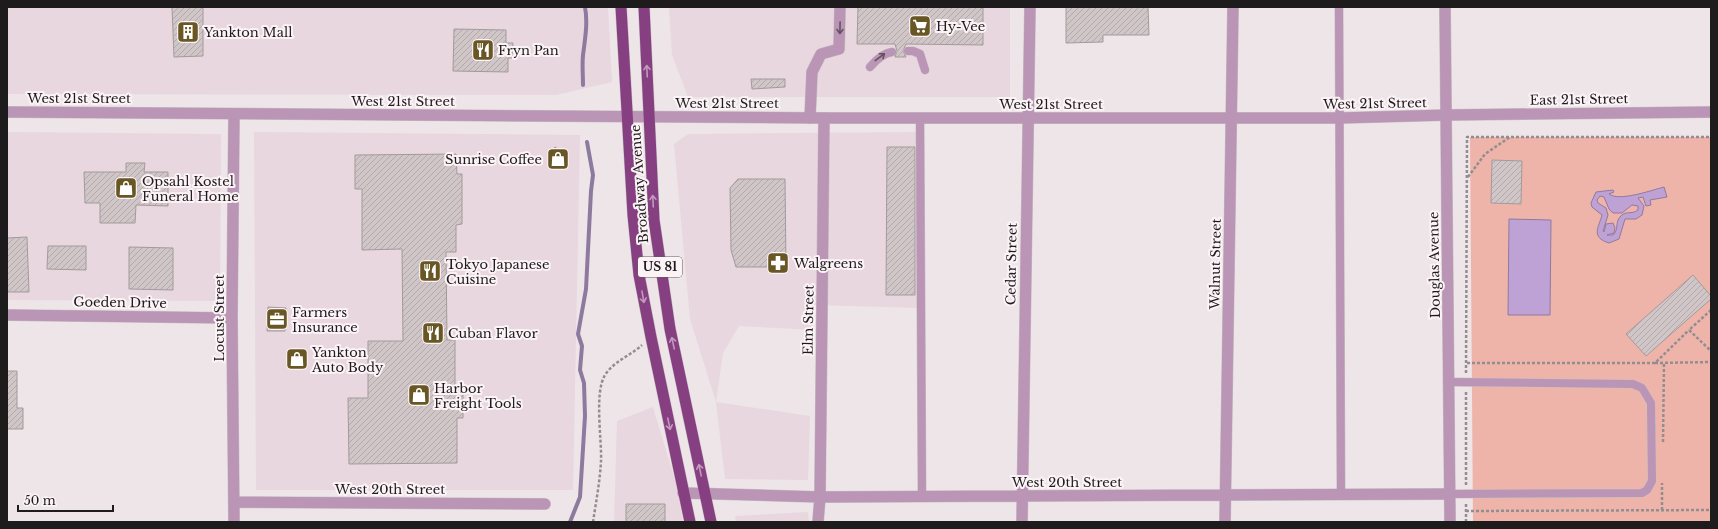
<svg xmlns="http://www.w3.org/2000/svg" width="1718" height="529" viewBox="0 0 1718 529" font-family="'Libre Baskerville',serif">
	<defs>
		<pattern id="building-hatch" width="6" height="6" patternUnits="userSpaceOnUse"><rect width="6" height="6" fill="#d0c6c7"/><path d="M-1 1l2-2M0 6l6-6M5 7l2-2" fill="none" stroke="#b2aaaa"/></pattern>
	</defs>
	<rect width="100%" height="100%" fill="#eee5e9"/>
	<path fill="#e8d7de" d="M7 7H608L612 82 556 95 7 94Z
		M669 7H1010V97H688L672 55Z
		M7 132 221 134 220 301 7 300Z
		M254 132 580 135 573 490H256Z
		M922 132 921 308 813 305V330L739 326 723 353 716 402 810 416 808 480 725 479 716 402 690 319 674 144 688 134Z
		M653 407 677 487 683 522H614L617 421Z
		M808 512 809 522H736L735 516Z"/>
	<path fill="#efb4a9" d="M1470 137H1711V522H1473Z"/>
	<path fill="#bea2d5" stroke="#8e7a9e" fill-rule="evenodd" d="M1664 187 1667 197 1650 200 1651 205 1646 206 1643 197 1638 198 1644 206 1642 215 1636 219H1625L1619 239 1609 243C1590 237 1599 227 1602 215L1592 207 1591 203 1596 192 1613 190 1614 192 1609 194C1619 202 1652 190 1664 187ZM1600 196 1604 197 1609 209 1613 213H1622L1632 205 1638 206V210C1632 215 1625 210 1620 217 1615 222 1619 230 1613 235H1607L1614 233 1615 228 1613 223 1606 224 1604 232 1603 231 1608 215 1606 208 1598 203 1597 200Z
		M1509 219 1551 220 1550 315H1508Z"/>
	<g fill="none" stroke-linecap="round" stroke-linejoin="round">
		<path stroke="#8e7a9e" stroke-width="4" d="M583 85C583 75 582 65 583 55 585 39 588 23 585 7
			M570 522 580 497 585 416 584 383 580 370 582 346 578 334 586 289 591 191 593 175 587 142"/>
	</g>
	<path fill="url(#building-hatch)" stroke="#a39a9b" d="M172 7H203V56L174 57Z
		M858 7H983V45L906 44 903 51 906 57H895L897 51 895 44H857Z
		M1066 7H1148L1149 35H1103V42L1066 43Z
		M454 29 506 30V43H513L512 58H508V72L453 71Z
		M751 79H785V87L752 89Z
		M555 147 565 154 558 163 549 154Z
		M887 147H915V295H886Z
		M456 154 457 174H462V224L456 225V252H446L447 340H455V386H463V418H457V463L349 464 348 398H368V341H403L402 249 362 250V189H355V155Z
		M1492 160 1522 161 1521 204 1491 203Z
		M126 163H145L144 172H168V206L136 205 135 223H100V203H85L84 172H126Z
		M738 179H785L786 267H736L731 250 730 188Z
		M27 237 29 292H7V238Z
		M48 246H86V270L47 269Z
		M129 247 173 248V290L129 289Z
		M1693 275 1711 296V299L1646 356 1626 334Z
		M268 307 286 308 285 331H267Z
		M7 371H17V408H23V429H7Z
		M626 504H665V522H626Z"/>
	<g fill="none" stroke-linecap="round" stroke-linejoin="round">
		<g stroke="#c9c1c4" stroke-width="9">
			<path id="service" d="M1339 7 1341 495
				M908 51H913L920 54 925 70
				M870 67C876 60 883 53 892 52
				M920 118 922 496
				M1450 382 1633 384 1642 388 1651 403 1652 481 1647 490 1642 493 1451 494"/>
		</g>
		<g stroke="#c9c1c4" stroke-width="12">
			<path id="minor" d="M234 114 232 318 234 522
				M810 118 812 72 821 54 839 49 840 7
				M7 315 232 318
				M683 493 820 497 1451 494
				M234 502 545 504
				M818 522 820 497 824 118
				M1022 522 1030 7
				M1225 522 1233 7"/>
		</g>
		<g stroke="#c9c1c4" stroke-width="12">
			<path id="tertiary" d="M1445 7 1450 522
				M7 112 824 118H1340L1447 115 1711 112"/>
		</g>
		<g stroke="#c9c1c4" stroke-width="12">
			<path id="trunk" d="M621 7 633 215 639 275 651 337 690 522
				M644 7 654 220 670 329 711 522"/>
		</g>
		<path stroke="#938d90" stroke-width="2.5" stroke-dasharray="3 2" stroke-linecap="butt" d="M1468 177 1485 154 1510 137
			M1711 310 1689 330 1711 351
			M1467 363H1655L1689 330
			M1655 363 1711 362
			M1466 373 1467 137H1711
			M1663 442 1664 363
			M1466 485V392
			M1662 510V483
			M1466 511 1711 510
			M593 522C596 502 600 481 601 461 602 440 594 393 605 375 614 361 630 356 642 345
			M1466 522V504"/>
		<use href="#service" stroke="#ba95b6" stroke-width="8"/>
		<use href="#minor" stroke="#ba95b6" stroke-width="11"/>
		<use href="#tertiary" stroke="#ba95b6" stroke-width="11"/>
		<use href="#trunk" stroke="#864082" stroke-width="11"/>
	</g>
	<defs><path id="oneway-shaft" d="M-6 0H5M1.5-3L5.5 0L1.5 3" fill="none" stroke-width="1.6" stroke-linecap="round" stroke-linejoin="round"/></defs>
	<g stroke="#645262">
		<use href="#oneway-shaft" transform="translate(840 28) rotate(91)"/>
		<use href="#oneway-shaft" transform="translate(880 57) rotate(-37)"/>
	</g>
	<g stroke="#c19abc">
		<use href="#oneway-shaft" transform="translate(647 71) rotate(-93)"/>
		<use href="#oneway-shaft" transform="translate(653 201) rotate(-93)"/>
		<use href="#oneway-shaft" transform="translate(643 297) rotate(80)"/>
		<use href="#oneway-shaft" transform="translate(673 343) rotate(-102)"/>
		<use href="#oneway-shaft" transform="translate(669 424) rotate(78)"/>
		<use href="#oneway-shaft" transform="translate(700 470) rotate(-102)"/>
	</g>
	<defs>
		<g id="supermarket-square" transform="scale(1.15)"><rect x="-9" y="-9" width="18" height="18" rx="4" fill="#685724" stroke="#fcf3f6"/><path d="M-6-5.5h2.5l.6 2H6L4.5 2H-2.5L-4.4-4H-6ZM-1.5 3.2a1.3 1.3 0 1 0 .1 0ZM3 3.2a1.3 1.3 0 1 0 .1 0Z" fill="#fff"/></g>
		<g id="building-square" transform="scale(1.15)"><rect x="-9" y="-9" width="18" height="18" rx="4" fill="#685724" stroke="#fcf3f6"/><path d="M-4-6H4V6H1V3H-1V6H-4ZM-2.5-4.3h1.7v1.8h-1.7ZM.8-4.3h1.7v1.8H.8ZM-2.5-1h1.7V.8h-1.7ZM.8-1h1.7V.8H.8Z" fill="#fff"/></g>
		<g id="restaurant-square" transform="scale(1.15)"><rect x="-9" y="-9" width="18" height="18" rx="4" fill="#685724" stroke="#fcf3f6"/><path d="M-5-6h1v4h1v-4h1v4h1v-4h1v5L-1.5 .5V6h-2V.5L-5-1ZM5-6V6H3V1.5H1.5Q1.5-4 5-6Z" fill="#fff"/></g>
		<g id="shop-square" transform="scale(1.15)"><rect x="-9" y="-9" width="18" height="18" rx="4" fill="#685724" stroke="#fcf3f6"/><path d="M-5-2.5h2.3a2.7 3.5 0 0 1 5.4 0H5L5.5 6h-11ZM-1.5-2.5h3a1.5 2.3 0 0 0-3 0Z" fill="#fff"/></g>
		<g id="pharmacy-square" transform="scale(1.15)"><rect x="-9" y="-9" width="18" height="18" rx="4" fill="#685724" stroke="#fcf3f6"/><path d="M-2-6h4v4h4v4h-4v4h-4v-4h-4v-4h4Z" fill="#fff"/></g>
		<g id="office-square" transform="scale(1.15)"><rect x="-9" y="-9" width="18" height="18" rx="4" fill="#685724" stroke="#fcf3f6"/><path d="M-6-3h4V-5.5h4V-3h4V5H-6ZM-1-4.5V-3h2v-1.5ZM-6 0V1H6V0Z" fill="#fff"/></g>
	</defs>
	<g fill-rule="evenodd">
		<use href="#supermarket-square" x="920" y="26"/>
		<use href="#building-square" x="188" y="32"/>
		<use href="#restaurant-square" x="483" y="50"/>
		<use href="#shop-square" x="558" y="159"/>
		<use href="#shop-square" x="126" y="188"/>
		<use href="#pharmacy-square" x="778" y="263"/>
		<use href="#restaurant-square" x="430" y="271"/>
		<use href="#office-square" x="277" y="319"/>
		<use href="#restaurant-square" x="433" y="333"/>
		<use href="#shop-square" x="297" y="359"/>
		<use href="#shop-square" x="419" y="395"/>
	</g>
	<g text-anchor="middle" stroke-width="4" stroke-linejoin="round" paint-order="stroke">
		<rect fill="#fcf3f6" stroke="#615c5e" stroke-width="1" x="638" y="257" width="44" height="20" rx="3"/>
		<g font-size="12" font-weight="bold" fill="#1e1b1d">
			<text x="660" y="271">US 81</text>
		</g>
		<g font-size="13" fill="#1e1b1d" stroke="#fcf3f6" text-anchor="start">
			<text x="936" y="31">Hy-Vee</text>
			<text x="204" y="37">Yankton Mall</text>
			<text x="498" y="55">Fryn Pan</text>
			<text x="542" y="164" text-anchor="end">Sunrise Coffee</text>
			<text x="142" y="186">Opsahl Kostel<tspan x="142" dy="15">Funeral Home</tspan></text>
			<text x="794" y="268">Walgreens</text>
			<text x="446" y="269">Tokyo Japanese<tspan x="446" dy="15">Cuisine</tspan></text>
			<text x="292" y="317">Farmers<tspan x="292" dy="15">Insurance</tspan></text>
			<text x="448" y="338">Cuban Flavor</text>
			<text x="312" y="357">Yankton<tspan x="312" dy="15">Auto Body</tspan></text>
			<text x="434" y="393">Harbor<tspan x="434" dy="15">Freight Tools</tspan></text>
		</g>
		<g font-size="13" fill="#1e1b1d" stroke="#fcf3f6">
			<text x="79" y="103">West 21st Street</text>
			<text transform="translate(1579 99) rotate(-1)" y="5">East 21st Street</text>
			<text x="403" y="106">West 21st Street</text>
			<text x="727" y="108">West 21st Street</text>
			<text transform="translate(1375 103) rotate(-1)" y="5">West 21st Street</text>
			<text x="1051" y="109">West 21st Street</text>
			<text transform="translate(639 184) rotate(-94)" y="5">Broadway Avenue</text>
			<text transform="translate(1011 264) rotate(-89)" y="5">Cedar Street</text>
			<text transform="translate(1215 264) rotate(-89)" y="5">Walnut Street</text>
			<text transform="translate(1434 265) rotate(-91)" y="5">Douglas Avenue</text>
			<text transform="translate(120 302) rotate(1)" y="5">Goeden Drive</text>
			<text transform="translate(219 318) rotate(-90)" y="5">Locust Street</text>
			<text transform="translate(808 320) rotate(-89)" y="5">Elm Street</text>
			<text x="1067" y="487">West 20th Street</text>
			<text x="390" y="494">West 20th Street</text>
		</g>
	</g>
	<rect width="1718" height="529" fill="none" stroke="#1e1b1d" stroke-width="16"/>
	<path d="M18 505v6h95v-6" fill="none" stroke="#1e1b1d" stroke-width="2"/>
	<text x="24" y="505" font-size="12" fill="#1e1b1d" stroke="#fcf3f6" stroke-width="3" paint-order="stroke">50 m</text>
</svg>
